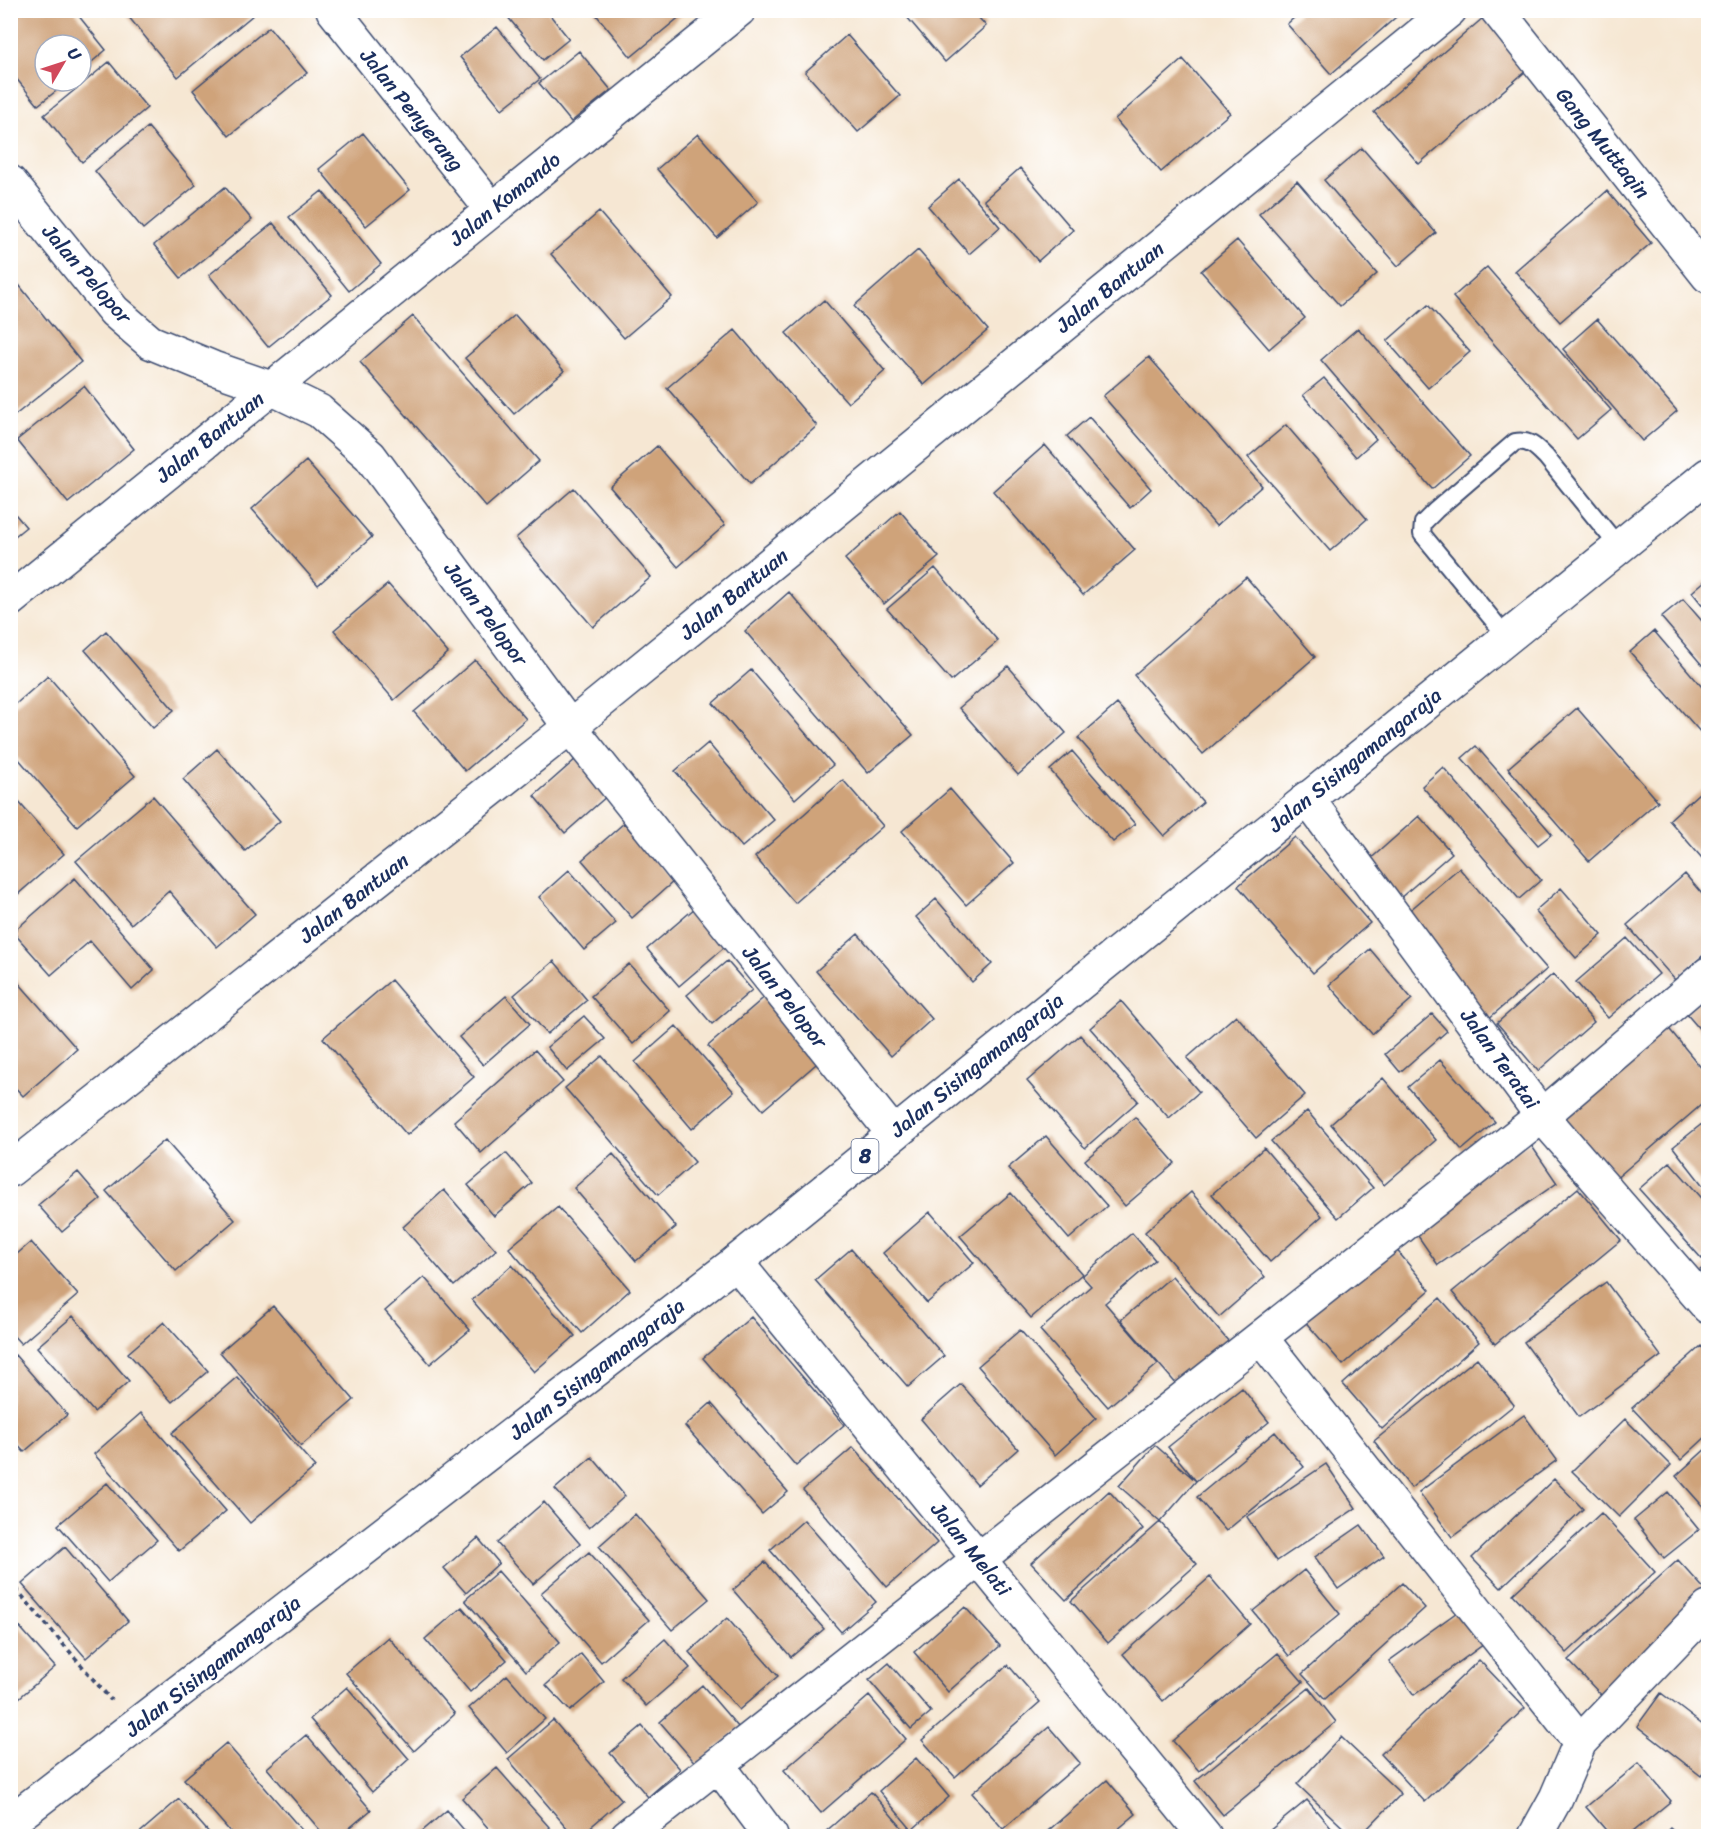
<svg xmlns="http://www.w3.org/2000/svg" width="1719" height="1847" viewBox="0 0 1719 1847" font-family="Sriracha,sans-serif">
	<rect width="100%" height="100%" fill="#fff"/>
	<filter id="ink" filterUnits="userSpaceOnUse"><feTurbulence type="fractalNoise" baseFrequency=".0167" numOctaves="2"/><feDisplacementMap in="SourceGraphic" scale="12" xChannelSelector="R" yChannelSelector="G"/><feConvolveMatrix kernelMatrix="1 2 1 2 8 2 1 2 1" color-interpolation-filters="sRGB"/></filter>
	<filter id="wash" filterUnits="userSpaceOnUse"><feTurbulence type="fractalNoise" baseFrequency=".008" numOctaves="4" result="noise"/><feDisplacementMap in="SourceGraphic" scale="24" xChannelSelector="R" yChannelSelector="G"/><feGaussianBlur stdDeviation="1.35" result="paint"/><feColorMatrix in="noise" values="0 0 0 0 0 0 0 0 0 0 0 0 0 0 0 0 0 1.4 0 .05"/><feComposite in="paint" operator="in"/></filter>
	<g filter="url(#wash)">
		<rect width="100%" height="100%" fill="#f6e7d3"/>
		<g id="blocks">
			<path fill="#cfa37a" d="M16 10H74L106 50 81 71V45H45V81H69L38 105 10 71V15Z
				M123 10H259L178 77Z
				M513 10H546L569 39 543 60 507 16Z
				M596 10H688L631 57 594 12Z
				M901 10H972L986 26 945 62Z
				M1303 10H1404L1331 74 1287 24Z
				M1491 11 1535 63 1419 164 1374 112Z
				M269 27 307 73 229 136 193 90Z
				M497 27 540 79 502 109 460 57Z
				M847 35 900 96 858 132 805 72Z
				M579 51 611 90 571 122 539 83Z
				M1183 59 1230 113 1161 172 1115 119Z
				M109 62 147 108 82 162 44 115Z
				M148 127 196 185 143 229 95 171Z
				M363 133 410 190 366 226 319 169Z
				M698 134 758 202 717 238 657 169Z
				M1362 148 1436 233 1398 266 1324 180Z
				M1020 168 1073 230 1038 261 984 200Z
				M959 179 1000 227 969 254 928 206Z
				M1297 181 1377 274 1340 306 1259 214Z
				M225 187 252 220 181 278 154 245Z
				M322 191 381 264 349 291 289 217Z
				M1607 191 1651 243 1560 322 1515 271Z
				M599 212 672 297 624 338 551 254Z
				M273 223 332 295 268 347 209 275Z
				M1237 240 1305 318 1269 349 1201 271Z
				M918 250 988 330 924 385 854 306Z
				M1487 267 1611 410 1577 439 1453 297Z
				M19 285 81 362 14 416 10 411V293Z
				M824 300 885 371 848 403 786 333Z
				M1428 305 1470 352 1428 388 1387 341Z
				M515 315 564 371 514 414 465 358Z
				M413 316 539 461 486 507 360 362Z
				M1597 319 1677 411 1642 441 1563 349Z
				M1358 328 1470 456 1432 489 1321 360Z
				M735 330 817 426 750 484 667 388Z
				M1149 357 1262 486 1216 526 1103 396Z
				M1324 378 1376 439 1356 457 1303 395Z
				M84 386 134 449 68 503 17 440Z
				M1089 417 1151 489 1130 508 1067 436Z
				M1286 425 1367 519 1330 551 1248 457Z
				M1045 445 1135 550 1083 595 993 491Z
				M657 446 725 525 678 567 610 487Z
				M306 461 372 537 318 585 252 509Z
				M574 488 651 577 593 627 516 538Z
				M10 508 26 527 10 540Z
				M900 511 939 557 884 604 845 559Z
				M935 568 998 641 951 681 887 609Z
				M1246 577 1315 657 1203 754 1134 675Z
				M1706 580 1708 582V612L1692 592Z
				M388 584 448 653 394 700 334 630Z
				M789 592 913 735 868 773 745 631Z
				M1683 599 1708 628V672L1661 617Z
				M106 631 174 710 153 728 85 650Z
				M1654 631 1708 694V728L1702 734 1630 652Z
				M475 660 526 719 465 771 414 712Z
				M1008 666 1066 733 1018 775 959 708Z
				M751 670 833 765 795 799 713 703Z
				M48 676 135 776 77 826 10 749V709Z
				M1117 704 1203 802 1164 836 1078 738Z
				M1577 708 1658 801 1589 861 1508 768Z
				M708 743 774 820 742 847 675 771Z
				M1476 746 1552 834 1538 845 1462 758Z
				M217 749 280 821 245 851 183 779Z
				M585 751 616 788 565 833 534 796Z
				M1072 751 1135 824 1113 842 1050 770Z
				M1443 767 1541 880 1519 899 1422 786Z
				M843 780 883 826 795 903 755 857Z
				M1708 785V865L1669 820Z
				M950 789 1014 863 966 905 902 831Z
				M10 792 64 854 10 901Z
				M153 796 255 914 217 947 169 891 131 924 76 861Z
				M1419 816 1452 853 1399 899 1367 862Z
				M624 823 674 881 632 918 582 860Z
				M1295 837 1370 923 1313 973 1238 886Z
				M1459 868 1547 969 1488 1019 1402 917Z
				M569 870 616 923 584 950 539 897Z
				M1685 874 1708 901V951L1675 980 1627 925Z
				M75 878 154 970 132 990 90 941 51 975 13 932Z
				M1561 888 1602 935 1576 958 1535 911Z
				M936 899 992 964 972 982 916 917Z
				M695 908 727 945 679 986 647 949Z
				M858 934 932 1019 891 1056 816 971Z
				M1627 938 1659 974 1608 1018 1576 982Z
				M1370 949 1412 999 1372 1034 1329 985Z
				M554 961 587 1000 547 1034 514 995Z
				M727 961 752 990 712 1024 687 995Z
				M629 964 670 1011 633 1044 591 996Z
				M10 973 77 1049 23 1096 10 1082Z
				M1553 974 1594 1022 1538 1071 1497 1023Z
				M391 980 474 1077 407 1135 323 1038Z
				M1708 992V1039L1685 1012Z
				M768 994 823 1058 763 1110 708 1046Z
				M506 996 530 1024 483 1065 459 1037Z
				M1121 1001 1199 1092 1169 1118 1090 1028Z
				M1432 1014 1447 1031 1400 1072 1385 1054Z
				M1236 1015 1305 1095 1256 1138 1187 1058Z
				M584 1016 605 1039 567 1071 547 1047Z
				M1666 1025 1708 1076V1099L1613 1181 1559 1117Z
				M676 1026 734 1092 692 1129 635 1062Z
				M1080 1035 1138 1101 1085 1148 1027 1081Z
				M535 1050 563 1082 481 1153 454 1121Z
				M602 1056 695 1162 658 1195 565 1088Z
				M1440 1060 1495 1122 1462 1150 1408 1087Z
				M1383 1078 1436 1140 1384 1185 1331 1124Z
				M1307 1111 1373 1188 1338 1218 1271 1141Z
				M1135 1117 1175 1163 1125 1206 1085 1160Z
				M1708 1119V1192L1673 1147Z
				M1046 1136 1107 1206 1069 1239 1008 1168Z
				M165 1140 235 1220 176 1271 106 1191Z
				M1529 1142 1557 1183 1438 1265 1409 1223Z
				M1264 1148 1322 1216 1270 1262 1212 1194Z
				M506 1153 532 1183 494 1216 468 1185Z
				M613 1154 676 1227 636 1261 574 1188Z
				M1670 1162 1708 1205V1252L1702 1259 1639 1189Z
				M78 1172 101 1199 62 1232 38 1205Z
				M1578 1188 1621 1240 1495 1344 1452 1292Z
				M444 1190 496 1250 454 1286 403 1227Z
				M1191 1192 1265 1277 1219 1317 1145 1232Z
				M1011 1193 1082 1274 1031 1318 960 1236Z
				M558 1207 630 1290 582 1333 509 1248Z
				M930 1212 974 1263 927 1303 883 1253Z
				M1132 1233 1155 1260 1105 1303 1158 1364 1108 1407 1040 1330 1091 1286 1082 1276Z
				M31 1242 78 1295 21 1344 10 1332V1260Z
				M1390 1242 1430 1290 1343 1365 1302 1318Z
				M851 1249 944 1356 908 1387 815 1280Z
				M1708 1263V1286L1697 1273Z
				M512 1265 575 1336 534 1372 472 1300Z
				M1172 1276 1229 1342 1178 1386 1121 1320Z
				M424 1277 470 1330 430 1364 385 1311Z
				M1606 1282 1661 1356 1579 1417 1524 1342Z
				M1440 1298 1479 1342 1382 1429 1343 1384Z
				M273 1306 354 1400 301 1446 220 1352Z
				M73 1316 129 1381 94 1412 37 1347Z
				M751 1317 844 1425 796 1466 703 1358Z
				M164 1322 208 1371 172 1402 128 1353Z
				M1020 1330 1096 1418 1055 1455 978 1366Z
				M1701 1346 1708 1354V1435L1681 1460 1632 1408Z
				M15 1355 67 1415 24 1452 10 1437V1358Z
				M1477 1358 1514 1405 1411 1488 1374 1441Z
				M237 1377 315 1467 250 1523 172 1433Z
				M961 1384 1018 1449 977 1485 921 1419Z
				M1242 1388 1269 1422 1196 1481 1160 1522 1119 1486 1155 1445 1196 1481 1168 1447Z
				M711 1403 788 1492 762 1514 685 1426Z
				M141 1413 226 1511 179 1551 94 1454Z
				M1524 1415 1557 1460 1452 1537 1419 1492Z
				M1625 1419 1671 1465 1619 1517 1572 1471Z
				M1275 1432 1304 1467 1226 1531 1197 1497Z
				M853 1447 937 1543 887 1587 803 1490Z
				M1708 1447V1512L1676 1476Z
				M592 1457 625 1496 589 1528 555 1489Z
				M1326 1464 1356 1508 1277 1561 1247 1517Z
				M1554 1479 1583 1509 1501 1588 1472 1558Z
				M107 1483 157 1540 108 1582 58 1525Z
				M1109 1491 1143 1529 1066 1600 1031 1563Z
				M1668 1492 1699 1530 1664 1558 1634 1520Z
				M544 1502 580 1544 533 1584 497 1543Z
				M1601 1513 1655 1572 1567 1653 1513 1594Z
				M635 1514 709 1599 672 1630 599 1546Z
				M804 1520 876 1602 841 1632 770 1550Z
				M1160 1522 1197 1564 1108 1643 1071 1601Z
				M1361 1525 1384 1556 1338 1589 1315 1557Z
				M478 1538 499 1563 466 1593 444 1568Z
				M65 1547 128 1621 86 1658 22 1584Z
				M589 1552 649 1620 601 1662 541 1593Z
				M1678 1560 1708 1593 1605 1699 1568 1660Z
				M765 1562 824 1629 791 1657 733 1590Z
				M1304 1570 1340 1614 1289 1656 1253 1611Z
				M498 1571 560 1642 526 1671 465 1600Z
				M1210 1577 1250 1624 1163 1701 1123 1654Z
				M1402 1583 1425 1608 1325 1699 1302 1674Z
				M462 1607 507 1660 470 1692 425 1639Z
				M965 1607 1000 1646 948 1692 914 1652Z
				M1460 1610 1484 1644 1414 1695 1389 1661Z
				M10 1616 55 1667 19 1698 10 1688Z
				M727 1618 778 1676 739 1710 689 1652Z
				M388 1637 455 1714 414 1751 346 1673Z
				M665 1639 690 1668 646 1706 621 1678Z
				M1278 1653 1303 1682 1199 1771 1173 1741Z
				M581 1654 604 1682 570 1711 546 1685Z
				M1479 1660 1525 1708 1425 1802 1381 1754Z
				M889 1663 931 1712 911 1729 869 1680Z
				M1008 1665 1040 1702 955 1777 922 1740Z
				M507 1675 545 1719 507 1753 469 1708Z
				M702 1685 739 1728 697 1765 660 1722Z
				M347 1687 409 1759 372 1792 310 1719Z
				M1309 1688 1336 1722 1223 1815 1195 1781Z
				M1661 1693 1708 1729V1767L1701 1776 1637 1726Z
				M869 1696 906 1739 821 1813 784 1770Z
				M553 1720 622 1800 580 1836H574L508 1759Z
				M642 1726 680 1769 648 1797 610 1753Z
				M1049 1727 1080 1763 1003 1829 972 1793Z
				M306 1735 371 1810 340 1836H325L267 1768Z
				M1341 1737 1401 1794 1360 1836H1352L1297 1784Z
				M226 1743 307 1836H234L184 1779Z
				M916 1758 949 1797 912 1830 879 1791Z
				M1639 1763 1671 1801 1628 1836H1611L1586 1807Z
				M497 1768 557 1836H495L462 1798Z
				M1107 1780 1136 1814 1110 1836H1042Z
				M871 1792 905 1831 899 1836H827L824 1833Z
				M179 1799 212 1836H136Z
				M1307 1800 1338 1836H1263Z
				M447 1810 469 1836H422L419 1834Z
				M1670 1828 1679 1836H1662Z"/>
		</g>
	</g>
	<g filter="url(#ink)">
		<use href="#blocks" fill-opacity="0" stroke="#3c4b70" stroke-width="1.5"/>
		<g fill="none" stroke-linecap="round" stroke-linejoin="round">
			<g stroke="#3c4b70" stroke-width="20">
				<path id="service" d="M1507 637 1422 534 1423 523 1436 510 1515 442C1529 439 1537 448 1546 457L1619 547"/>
			</g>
			<g stroke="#3c4b70" stroke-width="36">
				<path id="minor" d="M333 10 492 210
					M1497 10 1708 276
					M10 182 114 311 150 342 213 368 271 388 319 411 370 456 570 727 893 1133
					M10 600 739 10
					M1307 798 1542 1116 1708 1307
					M10 1170 570 727 1450 10
					M736 1262 1205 1836
					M1261 1338 1580 1742
					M718 1765 771 1836
					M627 1836 1542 1116 1708 974
					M1535 1836 1556 1798 1580 1742 1708 1608"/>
			</g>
			<g stroke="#3c4b70" stroke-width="36">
				<path id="trunk" d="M10 1822 736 1262 1708 475"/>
			</g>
			<path stroke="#3c4b70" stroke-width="4" stroke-dasharray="4.5 4.5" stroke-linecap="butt" d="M10 1582 111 1700"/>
			<use href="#service" stroke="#fff" stroke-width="16"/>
			<use href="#minor" stroke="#fff" stroke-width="33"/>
			<use href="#trunk" stroke="#fff" stroke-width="33"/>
		</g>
	</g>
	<g text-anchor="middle" stroke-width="6" stroke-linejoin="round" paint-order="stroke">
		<rect fill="#fff" stroke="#5f6d8e" stroke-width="1.5" x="851.5" y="1139" width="27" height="34" rx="4.5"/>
		<g font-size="20" font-weight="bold" fill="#1b2f5e">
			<text x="865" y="1163">8</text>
		</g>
		<g font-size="21" fill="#1b2f5e" stroke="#fff">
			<text transform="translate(412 110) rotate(51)" y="7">Jalan Penyerang</text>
			<text transform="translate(1603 143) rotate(51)" y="7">Gang Muttaqin</text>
			<text transform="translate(505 199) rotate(-39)" y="7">Jalan Komando</text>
			<text transform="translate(87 274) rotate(49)" y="7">Jalan Pelopor</text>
			<text transform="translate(1110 287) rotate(-39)" y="7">Jalan Bantuan</text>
			<text transform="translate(210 437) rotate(-39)" y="7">Jalan Bantuan</text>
			<text transform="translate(734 594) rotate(-39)" y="7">Jalan Bantuan</text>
			<text transform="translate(486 614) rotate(53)" y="7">Jalan Pelopor</text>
			<text transform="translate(1355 760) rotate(-39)" y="7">Jalan Sisingamangaraja</text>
			<text transform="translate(354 898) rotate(-38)" y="7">Jalan Bantuan</text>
			<text transform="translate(785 997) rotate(52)" y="7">Jalan Pelopor</text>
			<text transform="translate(1500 1059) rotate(54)" y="7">Jalan Teratai</text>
			<text transform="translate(977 1065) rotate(-39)" y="7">Jalan Sisingamangaraja</text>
			<text transform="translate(597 1369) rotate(-38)" y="7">Jalan Sisingamangaraja</text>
			<text transform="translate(971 1549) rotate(51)" y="7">Jalan Melati</text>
			<text transform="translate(213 1666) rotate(-38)" y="7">Jalan Sisingamangaraja</text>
		</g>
	</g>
	<rect width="1719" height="1847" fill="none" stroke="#fff" stroke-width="36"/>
	<g transform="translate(63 63) rotate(51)"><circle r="28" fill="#ffffff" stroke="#a4acbf" stroke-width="1.5"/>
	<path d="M0-4.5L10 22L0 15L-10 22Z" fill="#d1495b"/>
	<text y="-9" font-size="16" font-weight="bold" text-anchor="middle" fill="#1b2f5e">U</text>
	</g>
</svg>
